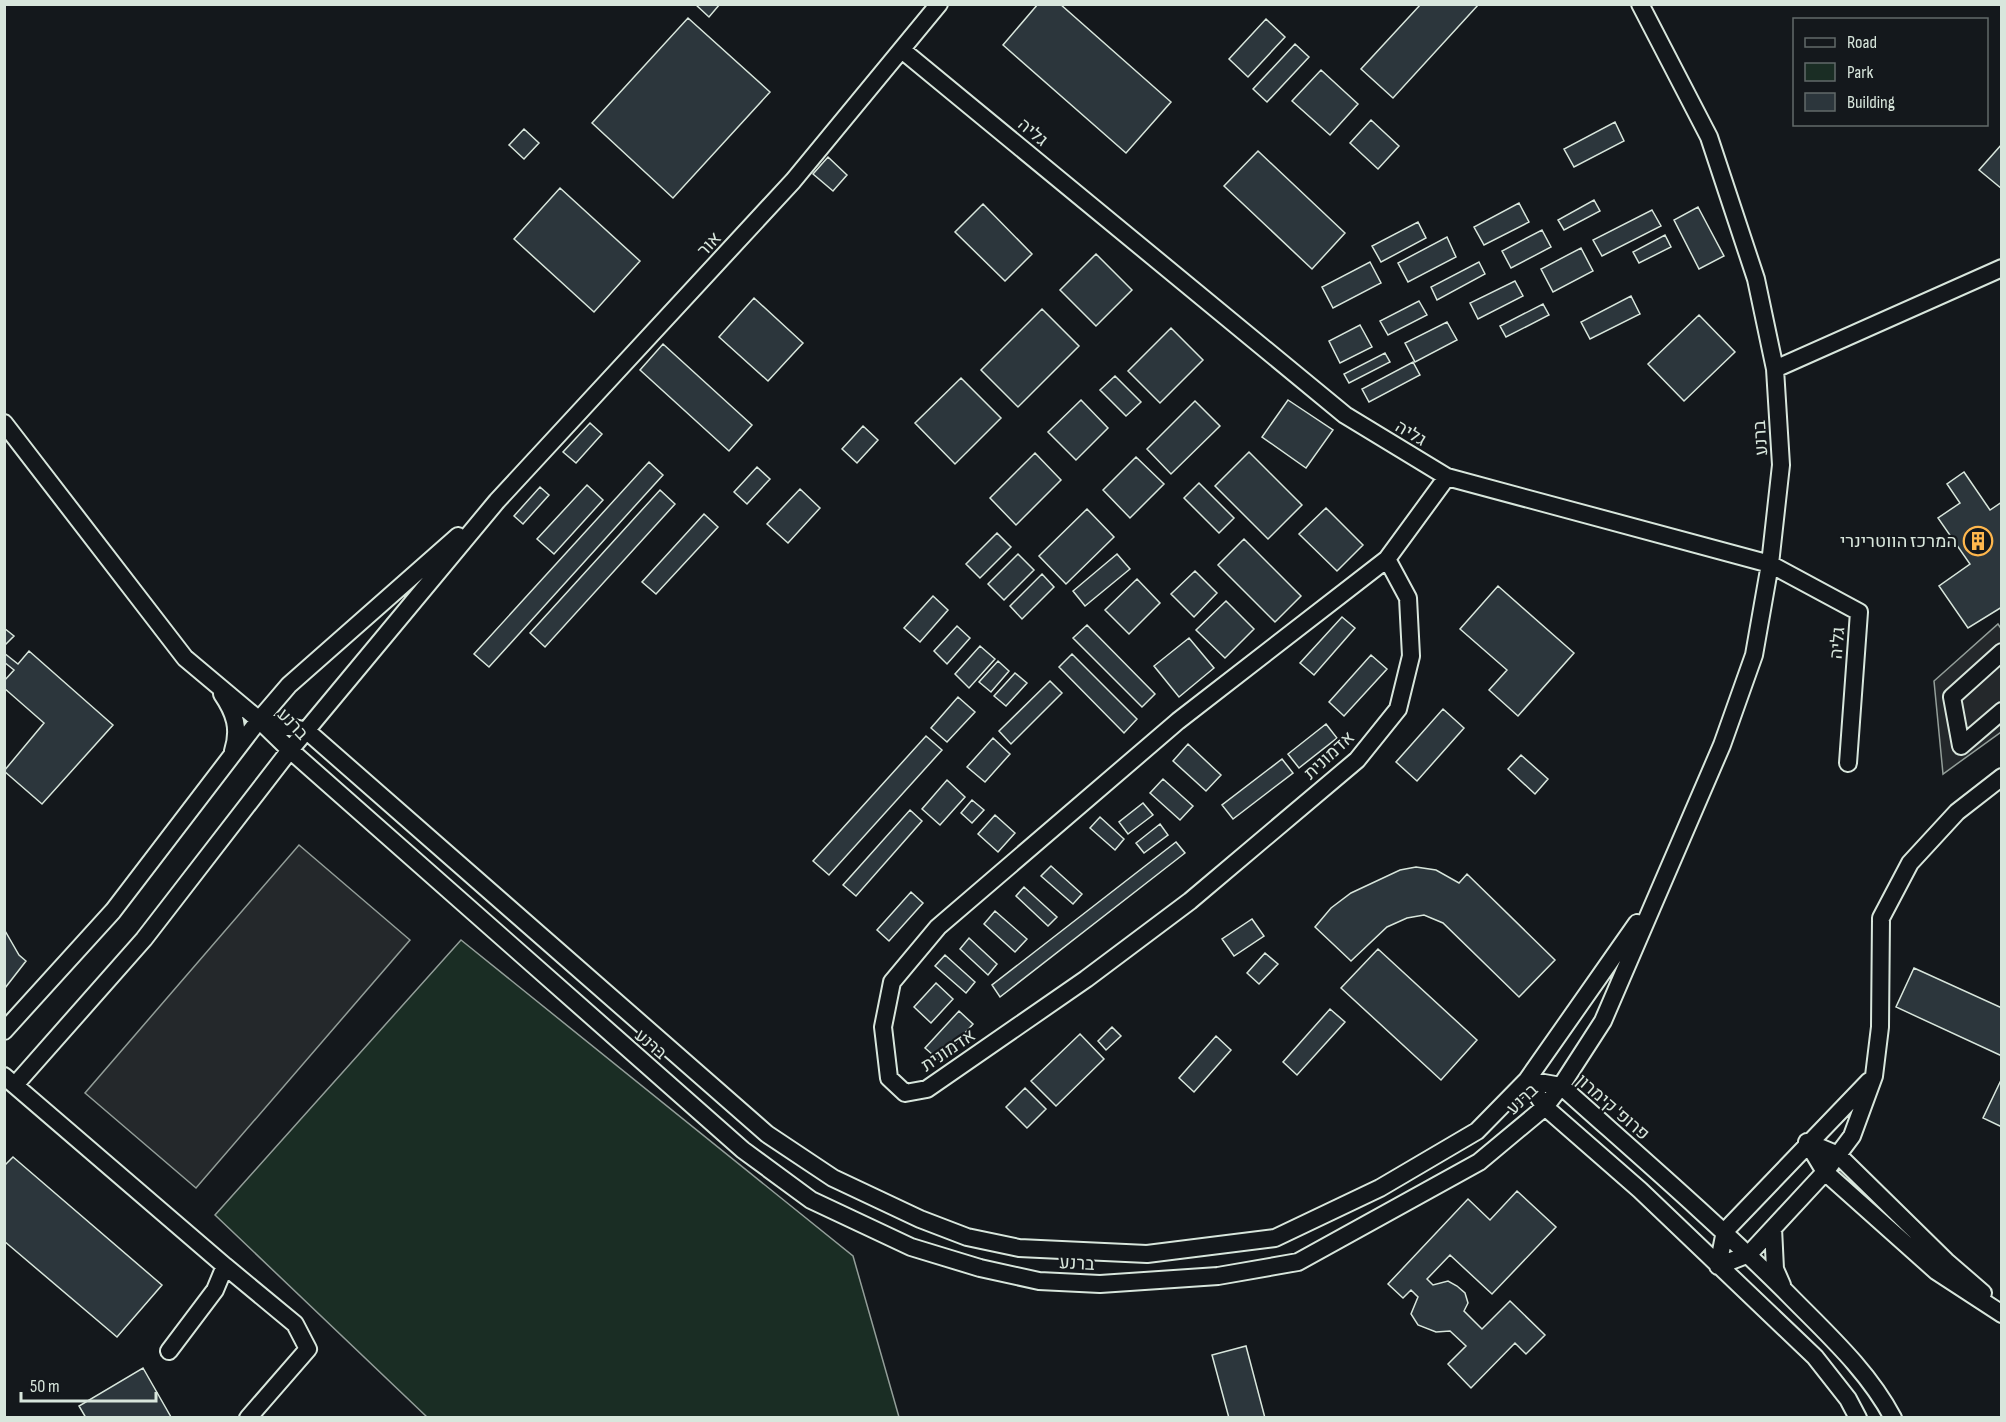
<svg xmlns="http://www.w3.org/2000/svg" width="2006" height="1422" viewBox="0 0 2006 1422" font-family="'Sofia Sans Condensed',Heebo,sans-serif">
	<rect width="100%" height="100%" fill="#14181c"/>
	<path fill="#1a2d24" stroke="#939e99" stroke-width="1.5" d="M461 940 853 1256 899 1417H427L215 1215Z"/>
	<path fill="#24282b" stroke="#939e99" stroke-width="1.5" d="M1998 624 2002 630 2001 732 1943 774 1934 681Z
		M299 845 410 940 196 1188 85 1093Z"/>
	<path fill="#2c363c" stroke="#d8e6dc" stroke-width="1.5" d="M695 4H720L709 17Z
		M1038 4H1060L1171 102 1126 153 1003 45Z
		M1421 4H1479L1393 98 1361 69Z
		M688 18 770 92 673 198 592 123Z
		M1266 19 1285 37 1248 77 1229 59Z
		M1295 44 1309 57 1267 102 1253 89Z
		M1321 70 1358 104 1330 135 1292 101Z
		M1371 120 1399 146 1378 169 1350 143Z
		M1615 122 1624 141 1574 167 1564 149Z
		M524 129 539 143 524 159 509 145Z
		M2002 144V189L1979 170Z
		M1258 151 1345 233 1312 269 1224 186Z
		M828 157 847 175 833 191 813 174Z
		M560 188 640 261 594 312 514 239Z
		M1594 200 1600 211 1564 230 1558 220Z
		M1519 203 1529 222 1484 245 1474 227Z
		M983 204 1032 254 1005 281 955 232Z
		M1698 207 1724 256 1699 269 1674 220Z
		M1652 210 1661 226 1602 256 1593 240Z
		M1418 222 1426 238 1381 262 1372 246Z
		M1542 230 1551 247 1511 268 1502 251Z
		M1665 235 1671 247 1639 263 1633 252Z
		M1447 237 1456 257 1408 282 1398 263Z
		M1581 248 1593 271 1553 292 1541 269Z
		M1096 254 1132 290 1096 326 1060 290Z
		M1370 262 1381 283 1333 308 1322 287Z
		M1479 262 1485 274 1437 300 1431 287Z
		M1515 281 1523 296 1478 319 1470 303Z
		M1631 296 1640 314 1590 339 1581 322Z
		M754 298 803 343 768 381 719 337Z
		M1419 301 1427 315 1388 335 1380 321Z
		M1543 304 1549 315 1506 337 1500 326Z
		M1042 309 1079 346 1018 407 981 370Z
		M1699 315 1735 352 1684 401 1648 364Z
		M1447 322 1457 340 1415 362 1405 343Z
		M1360 325 1372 347 1340 363 1329 341Z
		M1171 328 1203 360 1160 403 1128 371Z
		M663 344 752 425 729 451 640 370Z
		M1385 353 1390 362 1349 383 1344 374Z
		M1413 362 1420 375 1369 402 1362 389Z
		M1115 376 1141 402 1126 416 1100 390Z
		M961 378 1001 418 955 464 915 423Z
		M1081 400 1108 428 1076 460 1048 432Z
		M1288 400 1333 430 1306 468 1262 437Z
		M1195 401 1220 426 1171 474 1147 449Z
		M590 423 602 434 576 463 563 452Z
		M863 426 878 440 857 463 842 449Z
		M1249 452 1302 505 1268 539 1215 486Z
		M1035 453 1061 480 1016 525 990 498Z
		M1136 457 1164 484 1130 518 1103 490Z
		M649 462 663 475 489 667 474 654Z
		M757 467 770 479 747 504 734 492Z
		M1964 472 1990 510 2002 502V607L1968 628 1939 586 1970 564 1938 518 1960 503 1947 484Z
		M1199 483 1234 518 1219 533 1184 498Z
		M587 485 603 500 554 554 537 539Z
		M540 487 549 495 523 524 514 516Z
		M800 489 820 508 788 543 767 524Z
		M660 490 675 504 545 647 530 633Z
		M1326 508 1363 545 1337 571 1299 534Z
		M1087 509 1114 537 1066 584 1039 556Z
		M704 514 718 527 656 594 642 582Z
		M997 533 1011 547 980 578 966 564Z
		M1244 539 1301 596 1275 622 1218 565Z
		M1018 554 1034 570 1004 600 988 584Z
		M1117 554 1130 569 1085 606 1073 591Z
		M1195 571 1217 593 1194 617 1171 594Z
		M1042 574 1054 587 1022 619 1010 606Z
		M1137 579 1160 603 1129 634 1105 610Z
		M1498 586 1574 653 1518 716 1489 690 1507 670 1460 629Z
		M933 596 948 610 920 642 904 628Z
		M1226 601 1254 629 1225 658 1196 630Z
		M1342 617 1355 628 1314 675 1300 663Z
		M1087 625 1155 694 1142 707 1073 638Z
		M957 626 970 638 947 664 934 651Z
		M4 628 14 636 4 646Z
		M1189 638 1214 668 1179 697 1154 666Z
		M980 646 995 659 969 688 955 674Z
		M29 651 113 725 42 804 4 771 44 723 4 688V681L14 670 4 662V653L18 664Z
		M1072 654 1137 719 1124 733 1059 667Z
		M1371 655 1387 669 1344 716 1329 702Z
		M998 661 1009 671 991 692 979 682Z
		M1015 673 1027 683 1006 706 994 696Z
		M1050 681 1062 693 1011 744 999 731Z
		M958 697 975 712 947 742 931 728Z
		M1443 709 1464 728 1417 781 1396 762Z
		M1326 724 1337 738 1299 768 1288 754Z
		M926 736 942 750 829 875 813 861Z
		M993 738 1010 754 985 782 967 767Z
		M1188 744 1221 775 1206 791 1173 761Z
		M1521 755 1548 779 1535 794 1508 769Z
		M1282 759 1293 773 1233 819 1222 805Z
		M1163 779 1193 806 1180 820 1150 793Z
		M947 780 965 797 940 825 922 809Z
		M972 800 984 810 972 823 961 813Z
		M1143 803 1153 815 1128 834 1119 822Z
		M910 810 922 821 856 896 843 885Z
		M995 815 1015 833 998 852 978 834Z
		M1100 817 1124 839 1115 850 1090 828Z
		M1160 824 1168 835 1144 853 1136 843Z
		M1176 842 1185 853 1000 997 992 985Z
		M1051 866 1082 894 1073 904 1041 876Z
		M1416 867 1436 870 1459 883 1467 874 1555 960 1519 997 1443 923 1424 915 1407 918 1387 927 1351 961 1315 927 1331 908 1351 893 1400 870Z
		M1024 887 1057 917 1048 926 1016 896Z
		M911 892 923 903 889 941 877 930Z
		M995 911 1027 939 1015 952 984 924Z
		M1252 919 1264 936 1234 956 1222 939Z
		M4 929 19 955 26 961 5 988Z
		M969 938 997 964 988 975 960 949Z
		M1378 949 1477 1040 1441 1080 1341 988Z
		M1265 953 1278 964 1259 984 1247 973Z
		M945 955 975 982 966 993 935 966Z
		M1914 968 2002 1008V1056L1896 1007Z
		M936 983 953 999 931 1023 914 1007Z
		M1330 1009 1345 1022 1297 1075 1283 1062Z
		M959 1011 973 1024 940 1061 925 1048Z
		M1112 1027 1121 1036 1106 1050 1098 1041Z
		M1080 1034 1104 1059 1056 1106 1031 1081Z
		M1216 1036 1231 1050 1194 1092 1179 1078Z
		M2002 1078V1127L1983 1118Z
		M1025 1088 1046 1109 1027 1128 1006 1107Z
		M13 1157 162 1285 117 1337 4 1241V1166Z
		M1517 1191 1556 1227 1492 1294 1450 1255 1427 1279 1433 1285 1448 1281 1457 1286 1465 1293 1468 1303 1464 1311 1482 1329 1510 1301 1545 1335 1526 1354 1515 1343 1471 1388 1448 1364 1466 1346 1450 1331 1436 1332 1418 1325 1411 1314 1418 1297 1411 1290 1403 1298 1388 1284 1468 1199 1490 1220Z
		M1246 1346 1265 1418H1229L1212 1355Z
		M143 1368 171 1417 86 1418 79 1406Z"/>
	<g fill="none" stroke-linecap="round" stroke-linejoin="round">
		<g stroke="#d8e6dc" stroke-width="20">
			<path id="minor" d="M902 50 1345 415 1447 477 1770 564 1859 612 1848 763
				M1775 369 2002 268
				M4 423 185 658 259 720 290 750 743 1150 811 1200 911 1247 980 1268 1039 1281 1100 1284 1218 1276 1298 1262 1479 1162 1545 1107 1561 1086 1603 1021 1722 745 1754 655 1770 564 1781 465 1775 369 1756 279 1709 137 1640 4
				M1387 559 1408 598 1411 656 1398 709 1357 760 1190 901 1086 979 927 1089 905 1093 889 1078 883 1027 892 982 938 927 1178 721 1387 559 1447 477
				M2002 652 1952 697 1961 746 2002 711
				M222 694C235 713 240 729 233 751
				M260 720 307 731 767 1134 833 1178 920 1219 967 1237 1019 1248 1147 1254 1275 1238 1380 1188 1477 1131 1527 1080 1637 923
				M4 1031 113 911 259 720 289 685 458 536
				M4 1076 225 1266 215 1290 169 1351
				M1527 1080 1561 1086C1637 1154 1715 1221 1787 1293 1825 1332 1867 1369 1893 1418
				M1527 1080 1545 1107 1640 1190 1815 1357 1848 1399 1858 1418
				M15 1085 144 939 290 750 497 501 793 181 939 4
				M1807 1142 1825 1172 1936 1271 2002 1314
				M1807 1142 1838 1155 1946 1261 1983 1293
				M1773 1228 1775 1269 1782 1285
				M225 1266 295 1324 308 1349 248 1418
				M1718 1266 1749 1254 1825 1172 1852 1136 1874 1076 1880 1027 1881 918 1910 863 1957 812 2002 777
				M1718 1266 1725 1231 1869 1081"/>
		</g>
		<use href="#minor" stroke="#14181c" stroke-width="16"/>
	</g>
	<defs>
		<g id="building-ring" transform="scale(1.5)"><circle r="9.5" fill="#14181c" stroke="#ffb74d" stroke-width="1.5"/><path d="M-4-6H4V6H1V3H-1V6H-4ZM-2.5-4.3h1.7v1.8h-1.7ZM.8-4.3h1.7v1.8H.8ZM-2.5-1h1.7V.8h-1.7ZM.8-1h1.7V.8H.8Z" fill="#ffb74d"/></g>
	</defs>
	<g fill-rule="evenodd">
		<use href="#building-ring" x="1978" y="541"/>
	</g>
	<g text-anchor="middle" stroke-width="4.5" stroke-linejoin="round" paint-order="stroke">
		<g font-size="18" fill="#d8e6dc" stroke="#14181c">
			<text transform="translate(1033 132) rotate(40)" y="6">גליה</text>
			<text transform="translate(709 244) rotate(-47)" y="6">אור</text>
			<text transform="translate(1411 433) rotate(31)" y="6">גליה</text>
			<text transform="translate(1760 438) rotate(-94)" y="6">ברנע</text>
			<text transform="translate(1837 643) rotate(-85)" y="6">גליה</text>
			<text transform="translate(293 724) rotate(47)" y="6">ברנע</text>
			<text transform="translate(1329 755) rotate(-43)" y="6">אדמונית</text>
			<text transform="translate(651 1044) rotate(41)" y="6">ברנע</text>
			<text transform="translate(948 1050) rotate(-34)" y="6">אדמונית</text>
			<text transform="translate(1522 1099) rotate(-43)" y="6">ברנע</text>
			<text transform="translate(1613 1107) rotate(41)" y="6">פרופ' קימרון</text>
			<text transform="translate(1077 1263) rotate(3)" y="6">ברנע</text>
		</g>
		<g font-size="18" fill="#d8e6dc" stroke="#14181c" text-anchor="end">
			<text x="1957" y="547">המרכז הווטרינרי</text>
		</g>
	</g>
	<rect width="2006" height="1422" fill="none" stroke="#d8e6dc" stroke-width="12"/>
	<rect x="1793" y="18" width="195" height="108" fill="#14181c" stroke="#626a69" stroke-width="1.5"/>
	<rect x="1805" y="38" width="30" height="9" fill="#14181c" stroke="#626a69" stroke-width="1.5"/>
	<text x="1847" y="48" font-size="18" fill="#d8e6dc">Road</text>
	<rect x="1805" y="63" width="30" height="18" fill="#1a2d24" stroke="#626a69" stroke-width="1.5"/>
	<text x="1847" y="78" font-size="18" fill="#d8e6dc">Park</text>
	<rect x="1805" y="93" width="30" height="18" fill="#2c363c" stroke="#626a69" stroke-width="1.5"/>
	<text x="1847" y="108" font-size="18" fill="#d8e6dc">Building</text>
	<path d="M21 1392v9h135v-9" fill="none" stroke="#d8e6dc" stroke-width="3"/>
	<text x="30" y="1392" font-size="18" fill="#d8e6dc" stroke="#14181c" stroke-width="4.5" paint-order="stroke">50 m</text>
</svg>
